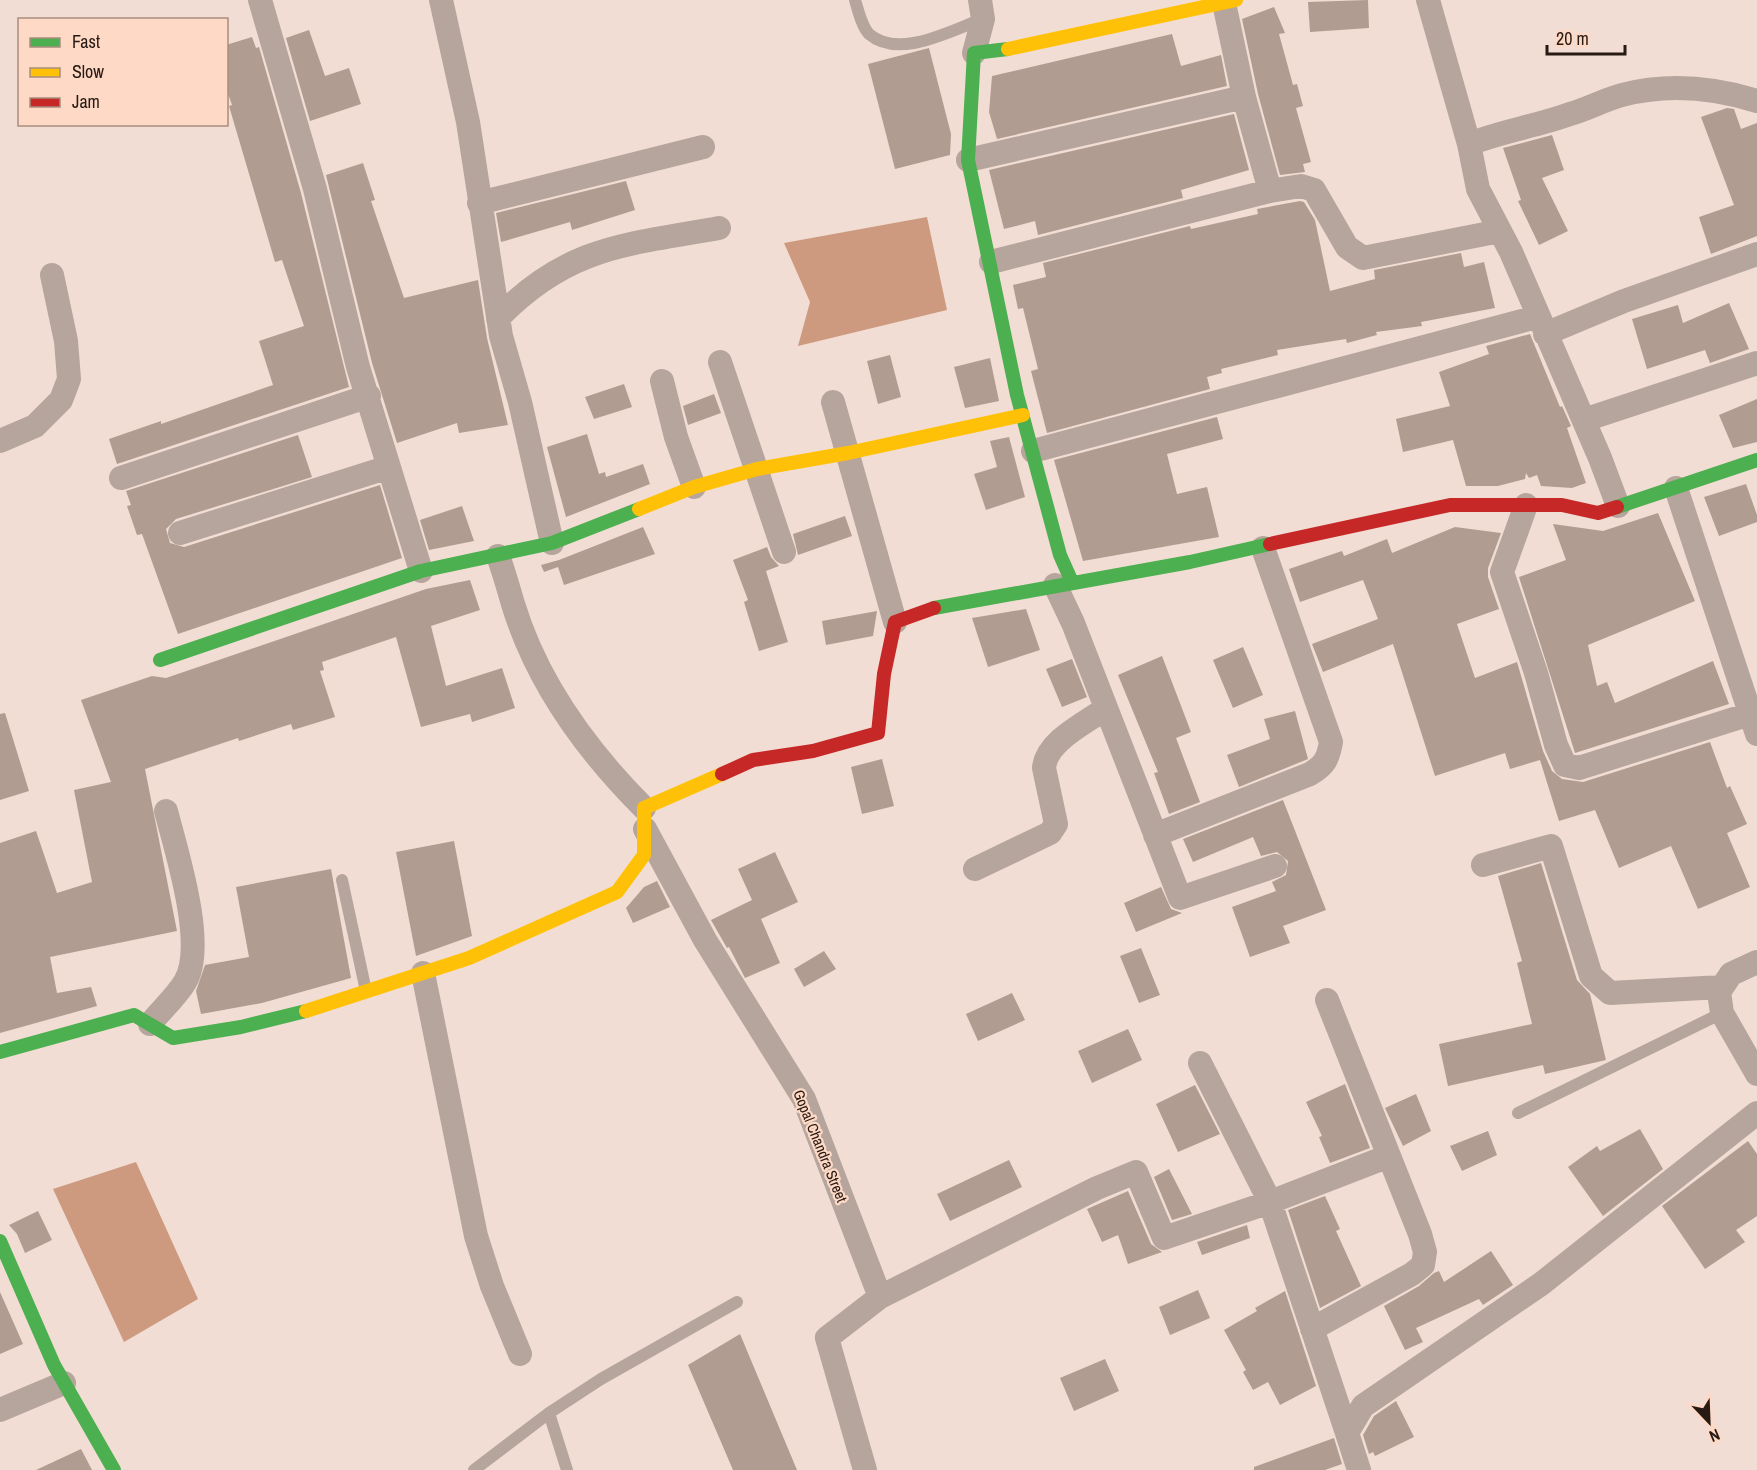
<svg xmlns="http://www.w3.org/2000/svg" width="1757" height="1470" viewBox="0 0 1757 1470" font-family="'Archivo Narrow',sans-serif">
	<rect width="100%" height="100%" fill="#f1ddd3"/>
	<path fill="#cd9a7f" d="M927 217 947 310 798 346 810 302 784 243Z
		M136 1162 198 1299 124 1342 53 1189Z"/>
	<path fill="#b19c91" d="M1368 0 1369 28 1310 32 1308 2Z
		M1274 7 1285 33 1279 34 1293 85 1297 84 1303 106 1296 108 1311 162 1303 164 1305 172 1280 175 1258 94 1242 19Z
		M309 30 325 76 349 68 361 104 310 121 286 38Z
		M1172 34 1181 66 1221 55 1227 86 997 139 989 112 992 76Z
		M252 37 256 48 259 47 301 193 349 387 117 464 109 439 161 421V424L273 385 259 341 304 326 282 260 275 262 229 106 232 105 226 88V45Z
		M929 48 951 134 950 155 895 169 868 64Z
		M1727 108 1734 109 1741 129 1757 123V236L1711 254 1699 217 1734 205 1701 117Z
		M1234 114 1252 181 1249 170 1181 190 1183 198 1038 235 1035 221 1004 229 989 170Z
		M1552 135 1564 170 1542 178 1568 231 1539 245 1518 201 1521 200 1503 148Z
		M363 163 375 200 371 201 404 298 478 280 487 338 508 425 459 433 457 423 397 443 372 363 326 175Z
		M626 181 635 210 572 230 570 222 501 242 496 213Z
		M1300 201 1304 202 1315 220 1330 291 1375 279 1374 270 1461 253 1464 267 1484 262 1495 308 1421 322 1422 326 1376 332 1377 335 1347 343 1346 339 1277 350 1278 355 1221 369 1222 373 1207 377 1210 389 1047 433 1031 371 1038 369 1023 308 1018 309 1013 285 1046 277 1043 263 1190 226 1191 229 1258 214 1257 209Z
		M1729 303 1749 349 1710 363 1705 350 1647 369 1632 319 1678 305 1683 323Z
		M1530 334 1560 407 1562 406 1571 426 1567 428 1586 483 1572 488 1541 486 1537 475 1529 478 1526 473 1525 479 1498 486H1466L1453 440 1403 452 1396 419 1450 406 1439 372 1489 354 1486 346Z
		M890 355 901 397 878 404 867 361Z
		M990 358 999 401 965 408 954 367Z
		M624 384 632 407 594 419 585 397Z
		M714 394 721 413 688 425 683 406Z
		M1757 399V442L1733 448 1719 415Z
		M1217 417 1223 439 1167 454 1177 494 1207 487 1219 537 1083 561 1054 460Z
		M587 434 599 474 605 472 606 477 643 464 650 484 566 517 547 447Z
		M298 435 312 477 176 519 166 529 170 543 184 547 380 485 402 558 178 634 142 534 137 535 127 506 131 505 126 491Z
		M1009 437 1025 497 986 510 974 474 997 467 990 441Z
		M1746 484 1757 515V522L1719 536 1704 497Z
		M462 506 474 541 429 550 420 520Z
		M1658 513 1695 601 1588 645 1597 686 1607 682 1615 703 1713 661 1729 704 1575 753 1519 577 1566 560 1553 524 1603 531Z
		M845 516 852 536 798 555 793 534Z
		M643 527 655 554 564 585 558 567 544 572 541 565 559 560Z
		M1455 527 1501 533 1488 568V577L1499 609 1457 624 1475 678 1517 662 1543 751 1552 771 1562 779 1583 782 1710 742 1727 788 1730 786 1747 824 1727 833 1750 887 1698 909 1671 846 1619 868 1595 810 1559 821 1540 760 1510 769 1505 753 1435 776 1393 644 1323 672 1312 644 1378 619 1363 580 1300 602 1289 569 1342 551 1344 556 1387 539 1392 553Z
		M767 547 771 557 779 566 766 571 788 642 759 651 744 602 748 600 733 560Z
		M470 580 480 610 431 626 446 686 502 668 515 708 472 722 470 714 421 727 396 637 322 662 324 670 320 671 335 717 293 730 291 724 239 741 238 738 145 769 177 931 50 957 57 993 91 987 97 1006 0 1033V843L36 831 57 893 92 882 74 790 111 782 81 700 152 676 166 678 426 589Z
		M1026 609 1040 650 988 667 972 618Z
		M877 611 873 636 826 645 822 621Z
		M1243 647 1263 695 1233 708 1213 660Z
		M1162 656 1191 732 1176 738 1200 802 1169 814 1154 773 1158 772 1118 675Z
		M1072 659 1087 697 1062 707 1046 669Z
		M1295 711 1308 759 1239 787 1227 755 1270 739 1264 719Z
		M5 713 29 791 0 800V714Z
		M882 759 894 806 862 814 851 767Z
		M1283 800 1326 910 1283 926 1290 943 1250 957 1232 907 1276 891 1272 882 1286 875 1288 861 1277 852 1261 856 1253 837 1193 862 1183 839Z
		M454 841 472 936 416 956 396 852Z
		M775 852 798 902 761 919 780 963 745 978 729 947 727 948 711 920 752 900 738 869Z
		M1541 863 1577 980 1590 994 1606 1060 1545 1074 1543 1065 1448 1086 1439 1044 1532 1024 1517 963 1522 961 1498 876Z
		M331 869 351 978 262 1003 201 1014 196 991 205 965 249 957 236 887Z
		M657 881 670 907 633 923 626 908 644 887Z
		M1161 887 1171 909 1182 913 1136 932 1124 903Z
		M1141 948 1160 995 1139 1003 1120 956Z
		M824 951 836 969 804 987 794 969Z
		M1012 993 1025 1020 978 1041 966 1014Z
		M1128 1029 1142 1060 1092 1083 1078 1051Z
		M1345 1084 1370 1148 1330 1163 1319 1137 1322 1136 1306 1102Z
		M1195 1085 1220 1134 1178 1152 1156 1104Z
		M1416 1094 1431 1131 1403 1146 1385 1108Z
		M1640 1129 1663 1169 1603 1216 1568 1167 1597 1146 1600 1151Z
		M1488 1131 1497 1155 1462 1171 1450 1146Z
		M1748 1141 1757 1154V1216L1736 1230 1745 1242 1705 1269 1662 1206Z
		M1009 1160 1022 1187 950 1221 937 1194Z
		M1169 1169 1192 1214 1172 1220 1154 1177Z
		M1128 1191 1151 1244 1162 1252 1128 1264 1118 1235 1102 1242 1087 1209Z
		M1325 1196 1340 1229 1336 1231 1361 1286 1320 1308 1288 1210Z
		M38 1211 52 1240 25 1253 17 1234 9 1225Z
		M1247 1225 1250 1238 1202 1255 1197 1242Z
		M1491 1251 1513 1285 1483 1305 1479 1299 1416 1328 1423 1342 1405 1350 1384 1306 1419 1286 1434 1273 1439 1271 1444 1282Z
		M1198 1290 1210 1318 1170 1335 1159 1307Z
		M1285 1291 1316 1386 1280 1405 1268 1382 1253 1390 1243 1372 1246 1370 1224 1330 1257 1311 1255 1308Z
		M0 1292 23 1344 0 1354Z
		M740 1334 797 1470H733L688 1365Z
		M1105 1359 1119 1391 1074 1411 1060 1378Z
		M1396 1401 1414 1437 1375 1456 1373 1452 1369 1454 1363 1435 1374 1416Z
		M1334 1438 1342 1464 1325 1470H1254V1467Z
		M81 1449 92 1470H36Z"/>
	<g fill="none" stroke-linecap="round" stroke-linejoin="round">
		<path stroke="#b6a59c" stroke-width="12" d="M855 0C858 10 862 27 869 34 899 60 951 30 983 19
			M342 880 366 991
			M1518 1113 1722 1013
			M549 1413 567 1470
			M474 1470 549 1413 601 1379 737 1302"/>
		<path stroke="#b6a59c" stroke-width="24" d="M260 0 315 189 358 367 421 571
			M441 0 468 122 501 336 520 402 552 543
			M1428 0 1469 144
			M1224 3 1244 97 1270 191
			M974 53 983 19 980 0
			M968 160 1244 97
			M479 203 703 147
			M991 262 1270 191 1301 186 1314 190 1347 247 1363 258 1500 231
			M498 318C568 246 625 245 719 228
			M1545 334 1624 301 1757 254
			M720 362 784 552
			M662 381 676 437 694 487
			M833 402 895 622
			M1584 420 1757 363
			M0 441 35 426 61 400 69 379 66 341 52 275
			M1033 451 1537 317
			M121 478 369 396
			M1676 488 1757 734
			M1526 505 1502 572 1536 673 1556 745 1565 765 1579 768 1750 714
			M1618 506 1600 458 1511 252 1478 189 1469 144C1502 131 1537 126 1570 114 1587 109 1604 100 1622 95 1668 83 1712 87 1757 101
			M180 533 389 467
			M498 556C504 572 508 587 513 604 537 683 587 751 644 808
			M1055 585 1073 623 1180 898 1275 866
			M645 829 705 940 804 1099 880 1297
			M1155 835 1310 774C1325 765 1328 759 1331 742L1263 548
			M1483 865 1551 846 1591 976 1610 993 1722 987
			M975 869 1050 833 1056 824 1044 768C1046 741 1086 723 1106 708
			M1757 962 1731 974 1719 992 1722 1013 1757 1074
			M423 973 476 1236 492 1286 520 1354
			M150 1024C161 1010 176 997 185 982 207 946 176 850 166 811
			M1200 1063 1270 1202 1347 1433
			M1312 1329 1412 1274 1423 1265 1425 1252 1420 1234 1327 1000
			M0 1410 64 1383
			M865 1470 827 1338 880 1297 1097 1188 1136 1172 1164 1238 1270 1202 1389 1156
			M1359 1470 1347 1433 1363 1406 1541 1284 1757 1113"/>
		<path stroke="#4caf50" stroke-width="14" d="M1008 49 974 53 968 160 1017 395 1060 555 1072 582
			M1617 507 1757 460
			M934 608 1190 562 1270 544
			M160 660 421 571 552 543 639 509
			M0 1052 134 1015 173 1038 241 1027 306 1011
			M0 1241 54 1365 114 1470"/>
		<path stroke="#ffc107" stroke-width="14" d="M1008 49 1236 0
			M639 509 694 487 757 469 848 453 1023 415
			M306 1011 469 958 617 892 644 855V808L722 774"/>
		<path stroke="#c62828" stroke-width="14" d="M1270 544 1450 505H1562L1598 513 1617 507
			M722 774 753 760 813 751 878 733 884 674 895 622 934 608"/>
	</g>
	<g text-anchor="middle" stroke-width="4.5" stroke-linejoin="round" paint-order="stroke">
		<g font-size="15" fill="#271a13" stroke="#fed9c6">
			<text transform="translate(820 1146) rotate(68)" y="5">Gopal Chandra Street</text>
		</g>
	</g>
	<rect x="18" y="18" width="210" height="108" fill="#fed9c6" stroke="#a88d7e" stroke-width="1.5"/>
	<rect x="30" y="38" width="30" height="9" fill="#4caf50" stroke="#a88d7e" stroke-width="1.5"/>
	<text x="72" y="48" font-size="18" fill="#271a13">Fast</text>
	<rect x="30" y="68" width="30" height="9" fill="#ffc107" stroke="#a88d7e" stroke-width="1.5"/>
	<text x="72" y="78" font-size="18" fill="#271a13">Slow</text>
	<rect x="30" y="98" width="30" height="9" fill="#c62828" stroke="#a88d7e" stroke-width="1.5"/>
	<text x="72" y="108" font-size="18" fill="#271a13">Jam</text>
	<g transform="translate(1709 1422) rotate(157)" stroke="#fed9c6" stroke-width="4.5" paint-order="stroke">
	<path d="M0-4.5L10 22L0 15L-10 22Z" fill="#271a13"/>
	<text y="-9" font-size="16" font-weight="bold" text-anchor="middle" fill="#271a13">N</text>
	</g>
	<path d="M1547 45v9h78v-9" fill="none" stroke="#271a13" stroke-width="3"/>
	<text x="1556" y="45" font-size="18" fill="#271a13" stroke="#fed9c6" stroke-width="4.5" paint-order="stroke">20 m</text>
</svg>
